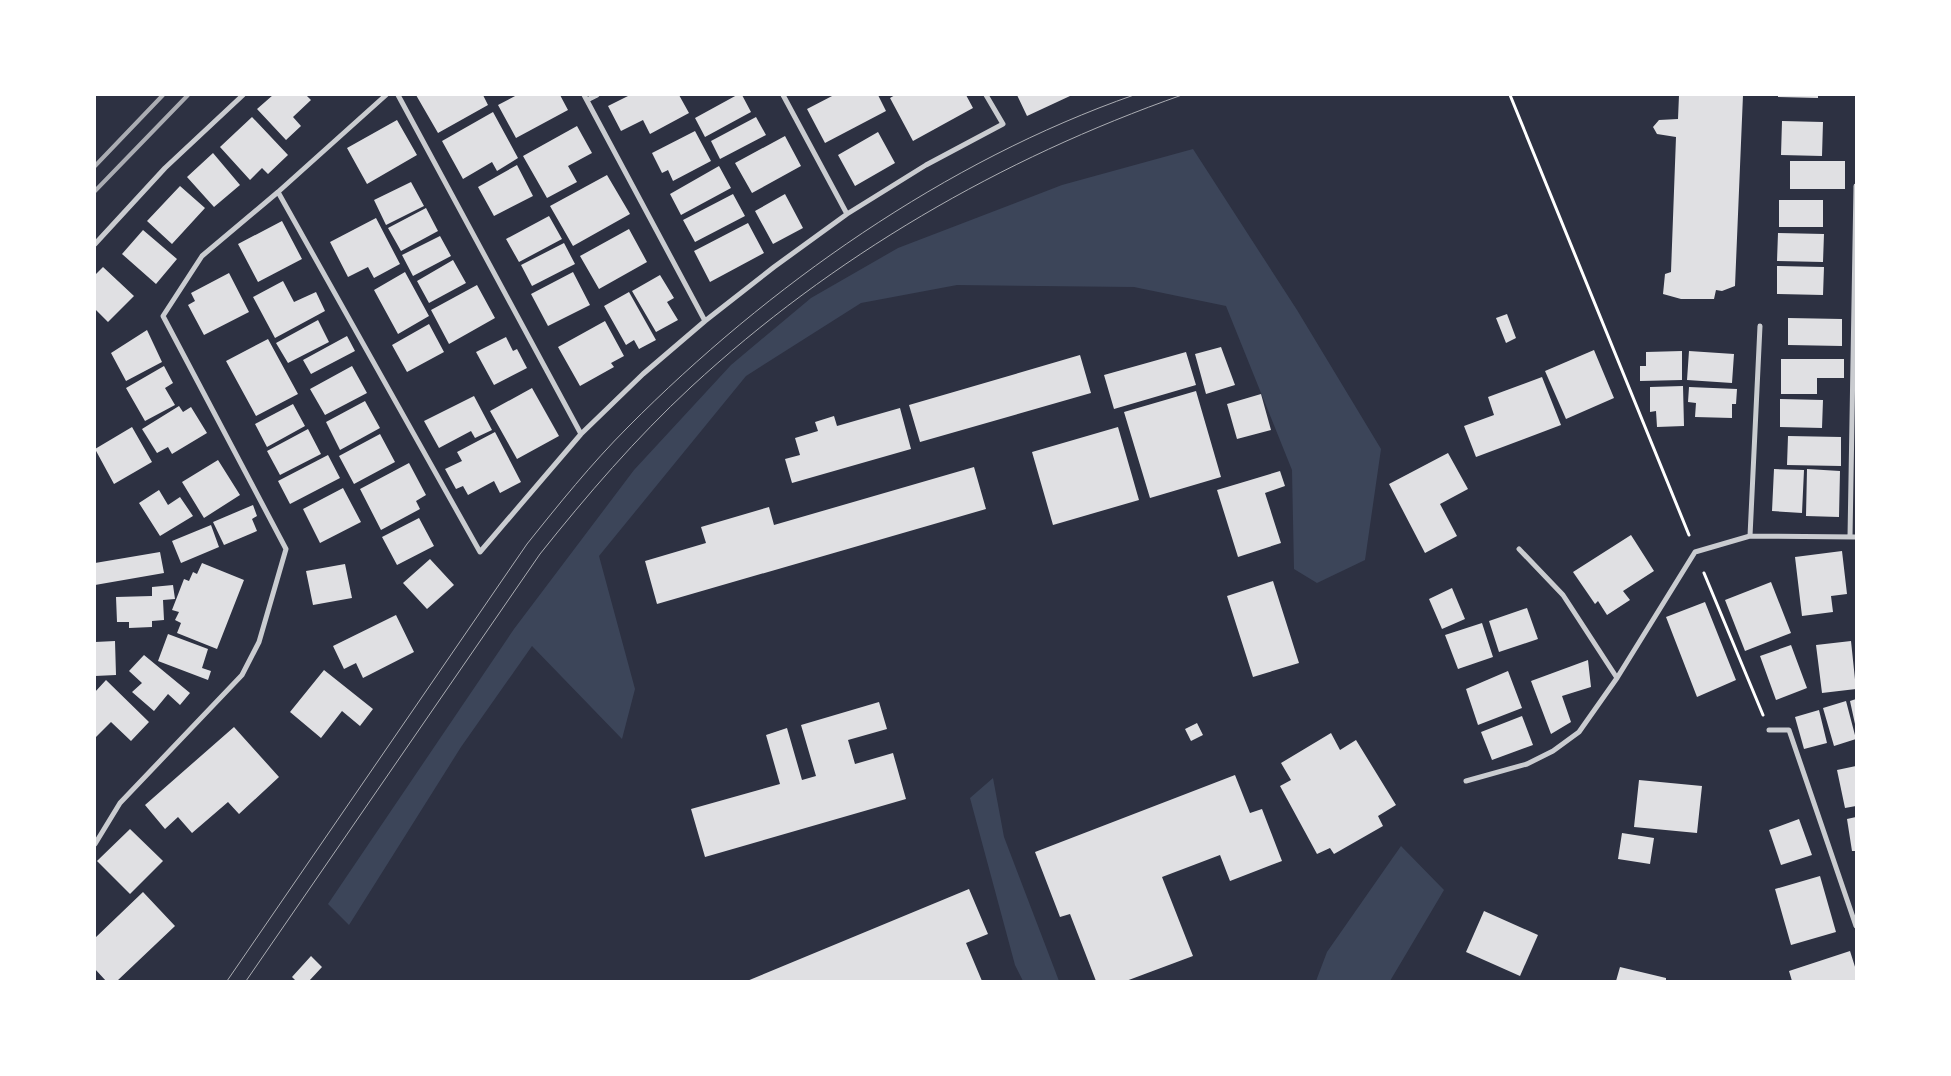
<svg xmlns="http://www.w3.org/2000/svg" width="1951" height="1076" viewBox="0 0 1951 1076" font-family="'Open Sans',sans-serif">
	<rect width="100%" height="100%" fill="#2d3142"/>
	<path fill="#3c4559" d="M1193 149 1297 310 1381 449 1365 560 1317 583 1294 569 1292 470 1226 306 1134 287 957 285 861 303 746 376 599 556 635 689 622 739 532 646 461 747 349 925 328 904 514 629 634 470 731 365 811 298 898 248 1062 185Z
		M993 778 1004 837 1059 981H1023L1015 965 970 798Z
		M1401 846 1444 890 1390 981H1316L1327 952Z"/>
	<path fill="#e0e0e3" d="M273 95H306L311 100 293 117 301 126 286 140 257 109Z
		M416 95H483L488 105 438 133Z
		M517 95H560L568 110 516 138 498 105Z
		M630 95H679L689 113 650 134 643 120 621 131 608 106Z
		M737 95H742L751 112 705 137 695 118Z
		M834 95H878L886 111 825 143 807 109Z
		M895 95H966L973 108 913 141 890 98Z
		M1017 95H1069L1070 96 1027 116Z
		M1679 95H1743L1735 286 1722 291 1716 290 1714 299H1681L1663 294 1665 274 1671 272 1676 137 1657 134 1653 127 1659 120 1678 119Z
		M1778 95H1818V98L1778 97Z
		M493 112 518 158 497 171 492 162 463 179 442 141Z
		M252 117 288 155 268 174 262 168 250 180 220 147Z
		M756 117 766 135 720 159 711 141Z
		M397 120 417 155 367 184 347 148Z
		M1782 121 1823 122 1822 156 1781 155Z
		M577 126 592 153 568 166 577 182 547 198 523 156Z
		M695 131 711 161 673 181 668 170 662 173 652 153Z
		M878 132 895 163 855 186 838 155Z
		M785 136 801 166 752 193 735 163Z
		M213 153 240 185 214 207 187 177Z
		M1790 161H1845V189H1790Z
		M517 165 533 196 494 216 478 187Z
		M719 166 731 188 681 215 670 194Z
		M607 175 630 214 573 246 550 206Z
		M411 182 424 206 386 225 374 200Z
		M180 186 205 208 172 244 147 221Z
		M733 194 745 216 695 242 683 220Z
		M785 194 803 228 773 244 755 211Z
		M1779 200H1823V227H1779Z
		M426 208 438 231 401 251 388 228Z
		M549 216 562 239 519 262 506 239Z
		M376 218 400 264 374 278 368 267 348 277 330 242Z
		M282 221 302 259 258 282 238 244Z
		M748 223 764 253 710 282 694 251Z
		M629 229 647 262 599 289 580 256Z
		M143 230 177 259 156 284 122 254Z
		M1778 233 1824 234 1823 262 1777 261Z
		M440 236 451 256 413 276 402 255Z
		M564 243 575 264 532 286 521 265Z
		M453 260 466 283 429 303 417 281Z
		M1777 266 1824 267 1823 295 1777 294Z
		M103 267 134 296 108 322 95 309V275Z
		M405 272 429 316 398 334 374 290Z
		M573 272 590 305 548 326 531 294Z
		M229 273 249 312 204 335 188 305 195 301 191 293Z
		M660 275 674 298 667 302 678 320 656 332 632 291Z
		M283 281 294 302 316 292 325 311 275 338 253 297Z
		M477 285 495 318 449 344 431 310Z
		M629 292 656 340 639 349 634 340 626 345 604 306Z
		M1507 314 1516 338 1506 343 1496 318Z
		M1788 318 1842 319V346L1788 345Z
		M318 320 329 342 288 363 276 343Z
		M605 321 624 356 611 363 614 367 580 386 558 347Z
		M429 324 444 352 407 372 392 345Z
		M147 330 162 362 126 381 111 353Z
		M347 336 355 351 311 374 303 360Z
		M506 337 513 351 517 349 527 368 494 385 476 352Z
		M268 339 298 394 256 416 226 361Z
		M1221 347 1235 385 1206 394 1195 354Z
		M1594 350 1614 398 1566 419 1545 371Z
		M1682 351V380L1640 381V366H1646V352Z
		M1689 351 1734 354 1732 383 1687 380Z
		M1186 352 1196 385 1114 409 1104 375Z
		M1080 355 1091 393 920 442 909 405Z
		M1781 359H1844V378H1817V394H1781Z
		M164 366 173 383 165 388 175 405 145 421 126 388Z
		M352 366 367 393 325 415 310 389Z
		M1542 377 1561 425 1476 457 1464 426 1494 415 1488 397Z
		M1683 386 1684 426 1657 427 1656 411 1650 412V387Z
		M1689 387 1737 389 1736 404H1732V418L1695 417 1696 403 1688 402Z
		M532 388 559 436 517 459 490 411Z
		M1196 391 1221 477 1150 498 1124 412Z
		M1261 394 1271 430 1237 439 1227 404Z
		M474 396 492 430 475 438 471 431 439 448 424 421Z
		M1780 399 1823 400 1822 428 1780 427Z
		M365 401 380 428 340 450 326 422Z
		M293 404 305 426 267 447 255 424Z
		M179 406 183 412 191 407 207 433 172 454 168 447 157 453 142 429Z
		M900 408 911 449 792 483 785 459 800 455 795 438 818 431 815 422 834 416 837 426Z
		M132 427 152 462 114 484 95 449Z
		M1118 427 1139 500 1053 525 1032 452Z
		M308 429 321 454 280 475 267 451Z
		M495 432 521 482 500 493 494 481 468 495 463 486 456 489 445 469 462 461 457 452Z
		M380 434 395 462 354 484 339 456Z
		M1788 436 1841 437V466L1787 465Z
		M1448 453 1468 489 1440 504 1457 536 1425 553 1389 484Z
		M328 455 340 478 290 504 278 481Z
		M218 460 240 495 204 518 182 482Z
		M409 463 426 495 416 501 420 509 381 530 360 489Z
		M974 467 986 509 657 604 645 561 706 543 701 527 769 507 774 525Z
		M1774 469 1804 470 1802 513 1772 511Z
		M1807 469 1840 471 1839 517 1806 516Z
		M1280 471 1285 486 1265 493 1281 543 1238 557 1217 490Z
		M343 488 361 522 320 543 303 509Z
		M159 490 168 505 180 497 193 516 160 536 139 503Z
		M253 505 257 516 252 519 257 531 224 545 213 522Z
		M419 518 434 546 397 565 382 537Z
		M211 525 219 547 181 563 172 541Z
		M1631 535 1654 571 1623 591 1630 600 1607 615 1598 601 1595 604 1573 572Z
		M1842 551 1847 594 1831 596 1833 612 1802 616 1795 557Z
		M160 552 164 573 95 585V563Z
		M430 559 454 585 427 609 403 583Z
		M202 563 244 580 217 649 177 633 181 623 175 620 179 612 172 610 184 579 189 581 193 572 197 574Z
		M345 564 352 598 313 605 306 571Z
		M1273 581 1299 663 1253 677 1227 596Z
		M1771 582 1791 633 1745 651 1725 600Z
		M173 585 175 599 163 600 164 620 152 621V627L129 628V622H117L116 597 152 596V587Z
		M1452 588 1465 619 1442 629 1429 599Z
		M1705 602 1736 680 1697 697 1666 617Z
		M1527 608 1538 639 1499 652 1489 621Z
		M396 615 414 652 363 678 356 663 344 669 333 646Z
		M1482 623 1493 657 1458 669 1445 635Z
		M168 634 208 649 202 668 211 671 208 680 158 661Z
		M115 641 116 675 95 676V642Z
		M1851 641 1856 689 1822 693 1816 645Z
		M1791 645 1807 688 1776 700 1760 656Z
		M144 655 190 693 180 705 168 694 154 711 132 692 142 683 129 671Z
		M1588 660 1591 687 1562 696 1571 722 1551 734 1531 681Z
		M324 670 373 709 360 726 342 711 321 738 290 712Z
		M1508 671 1522 708 1478 725 1466 689Z
		M106 680 149 722 131 741 111 722 95 738V692Z
		M1856 699V724H1855L1850 701Z
		M1846 701 1856 739 1834 746 1823 708Z
		M879 702 887 729 848 740 855 764 893 753 906 799 705 857 691 809 780 784 766 735 787 728 802 780 816 776 801 725Z
		M1819 710 1827 743 1804 749 1795 717Z
		M1522 716 1533 745 1492 760 1481 732Z
		M1197 723 1203 735 1191 741 1185 729Z
		M234 727 279 777 239 814 228 802 192 833 178 817 165 829 145 805Z
		M1331 733 1340 750 1356 740 1396 805 1378 816 1383 826 1334 854 1330 848 1317 854 1280 786 1291 780 1281 763Z
		M1856 766V806L1845 808 1837 770Z
		M1235 775 1250 813 1262 809 1282 861 1230 881 1220 855 1162 877 1193 956 1126 981H1096L1070 914 1060 917 1035 852Z
		M1639 780 1702 786 1697 833 1634 827Z
		M1856 817V851H1852L1847 819Z
		M1799 819 1812 855 1781 865 1769 830Z
		M130 829 163 861 130 894 97 861Z
		M1622 833 1654 838 1650 864 1618 859Z
		M1820 876 1836 932 1791 945 1775 889Z
		M969 889 988 934 966 943 982 981H747Z
		M143 892 175 926 117 981H106L95 969V938Z
		M1484 911 1538 935 1520 976 1466 952Z
		M1850 951 1856 970V981H1792L1789 971Z
		M311 956 322 967 309 981H296L292 977Z
		M1620 967 1666 978V981H1616Z"/>
	<g fill="none" stroke-linecap="round" stroke-linejoin="round">
		<path stroke="#fff" stroke-width="3" d="M1510 95 1689 535
			M1704 573 1763 715"/>
		<path stroke="#caccd0" stroke-width="5" d="M398 95 581 434
			M584 95 705 321
			M783 95 847 214
			M587 100 597 95
			M278 192 480 552 581 434 643 374 705 321 774 267 847 214 926 165 1003 124 986 95
			M95 244 165 168 243 95
			M1750 536 1760 326
			M1850 537 1856 186
			M1519 549 1563 595 1617 678
			M1769 730H1789L1856 926
			M1466 781 1527 764 1553 751 1579 732 1617 678 1695 552 1750 536 1856 537
			M95 844 120 803 242 675 259 642 286 549 163 316 202 256 278 192 386 95"/>
		<path stroke="#abadb3" stroke-width="1" d="M227 981 527 544C559 504 591 464 628 427 768 286 945 161 1134 95
			M246 981 540 554C587 495 636 438 691 387 833 256 1000 159 1182 95"/>
		<path stroke="#abadb3" stroke-width="4" d="M95 166 163 95
			M95 191 188 95"/>
	</g>
	<rect width="1951" height="1076" fill="none" stroke="#ffffff" stroke-width="192"/>
</svg>
